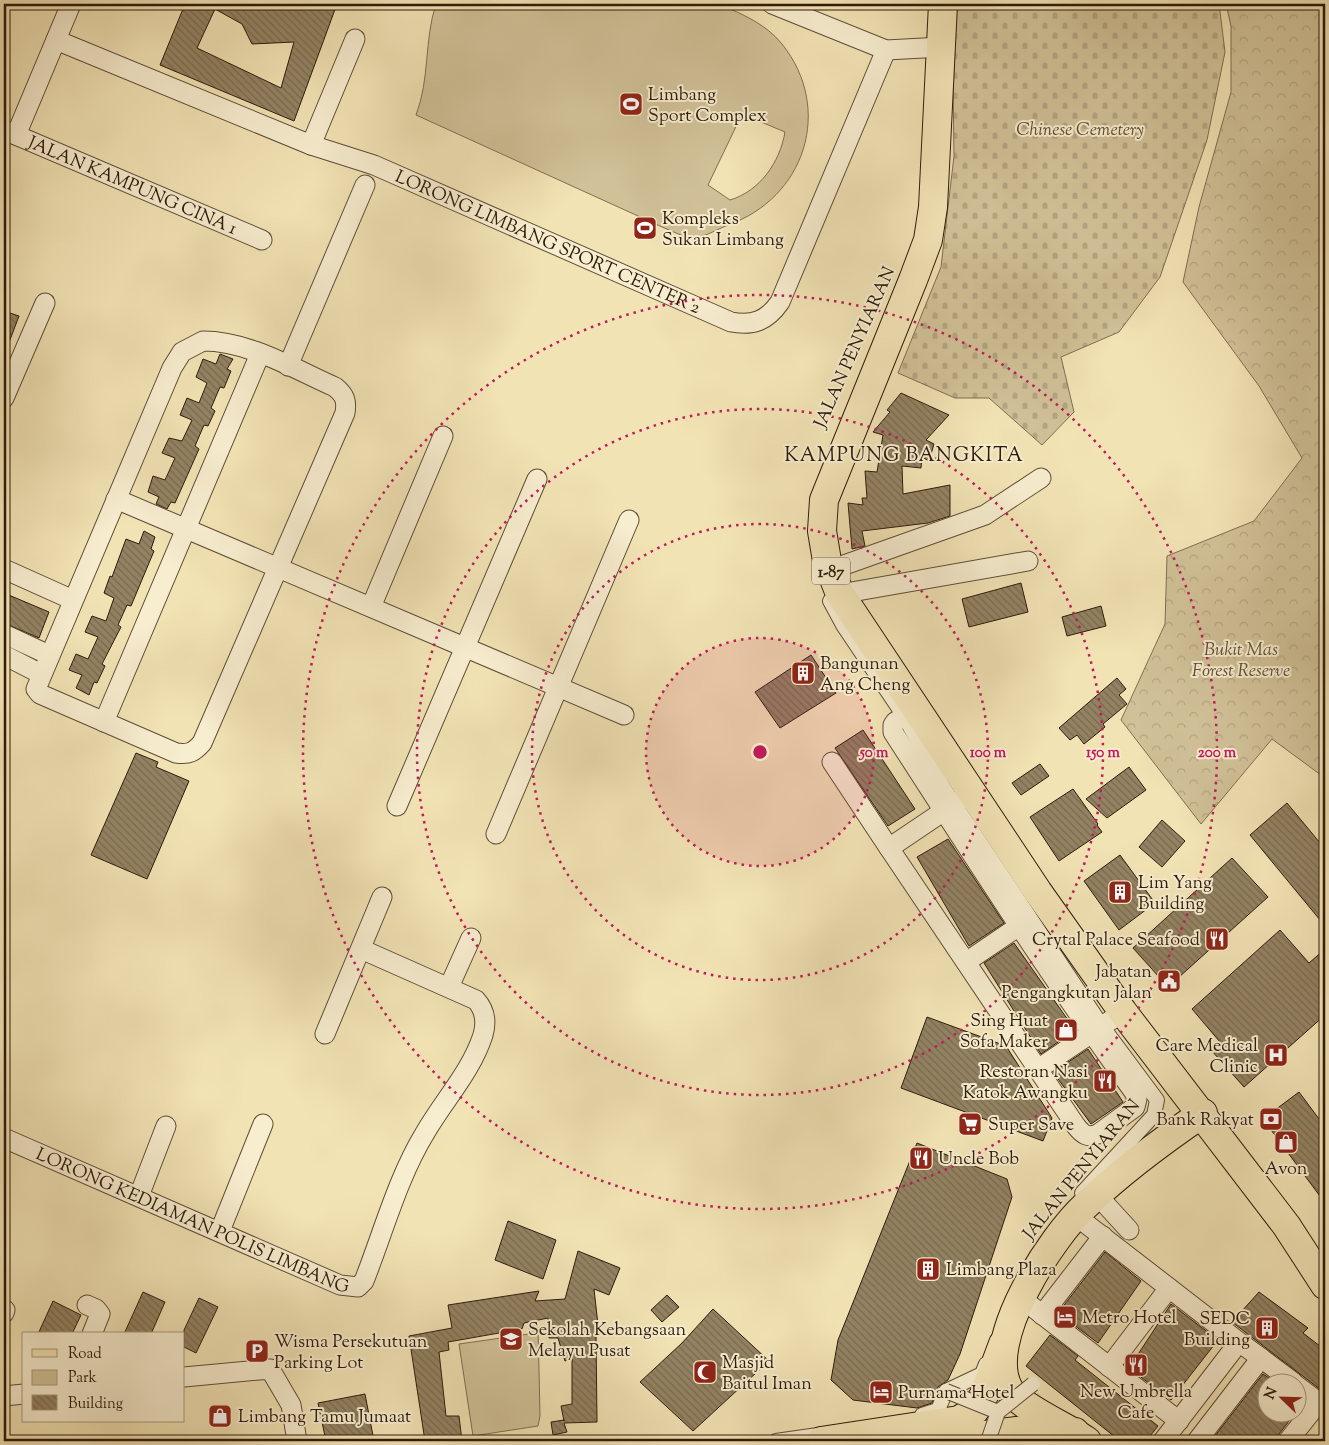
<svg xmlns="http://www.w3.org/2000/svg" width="1329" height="1445" viewBox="0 0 1329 1445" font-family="'Sorts Mill Goudy',serif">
	<defs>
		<pattern id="forest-crowns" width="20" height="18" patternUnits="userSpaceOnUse" patternTransform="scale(1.25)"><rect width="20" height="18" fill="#d1c198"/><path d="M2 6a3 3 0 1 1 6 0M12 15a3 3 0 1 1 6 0" fill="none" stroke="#b4a582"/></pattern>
		<pattern id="cemetery-stones" width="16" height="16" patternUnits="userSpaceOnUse" patternTransform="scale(1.25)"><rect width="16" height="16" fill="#d1c198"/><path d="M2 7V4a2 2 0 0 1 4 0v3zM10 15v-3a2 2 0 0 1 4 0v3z" fill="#b4a582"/></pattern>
		<pattern id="building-back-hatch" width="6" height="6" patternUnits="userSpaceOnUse" patternTransform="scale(1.25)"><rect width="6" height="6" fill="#938363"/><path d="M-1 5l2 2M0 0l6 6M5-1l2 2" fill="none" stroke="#786a50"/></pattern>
	</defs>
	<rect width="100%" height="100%" fill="#f2e3b5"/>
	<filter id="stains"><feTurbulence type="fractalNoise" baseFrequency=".004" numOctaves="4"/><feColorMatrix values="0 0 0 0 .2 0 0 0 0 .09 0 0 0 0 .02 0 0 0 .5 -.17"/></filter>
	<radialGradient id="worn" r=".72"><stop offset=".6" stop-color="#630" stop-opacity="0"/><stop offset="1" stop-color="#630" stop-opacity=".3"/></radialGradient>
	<path fill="url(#forest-crowns)" stroke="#7f6e51" d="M1226 4H1325V778L1272 739 1201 824 1121 720 1165 624 1167 556 1254 521 1302 458 1259 386 1183 282 1199 207 1231 92V26Z"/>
	<path fill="url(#cemetery-stones)" stroke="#7f6e51" d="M952 4H1219L1225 52 1207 140 1160 277 1119 332 1061 357 1074 412 1042 445 989 398H955L898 373 941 267 954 156Z"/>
	<path fill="#d1c198" stroke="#7f6e51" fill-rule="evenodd" d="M436 4H719C742 14 766 24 782 44 834 109 805 198 728 225 718 229 703 238 692 238 686 238 677 233 671 231L416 115C430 79 424 40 436 4ZM742 114 785 132C780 162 760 191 730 200L708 185Z
		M538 1325 540 1416 538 1426 473 1436 459 1344 529 1334V1326Z"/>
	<path fill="url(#building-back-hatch)" stroke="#2d1b0a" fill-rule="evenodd" d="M185 4H337L294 121 160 65ZM215 9 242 24 252 44 294 42 281 88 197 48Z
		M4 311 19 316 5 353H4Z
		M220 354 233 359 227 369 231 371 224 388 220 387 211 408 215 411 208 426 204 425 195 446 199 449 175 503 171 502 167 509 156 504 159 497 148 492 153 476 165 480 175 458 162 453 169 438 182 441 192 420 180 415 187 398 199 403 207 383 196 377 203 359 216 364Z
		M901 393 949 415 926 440 934 444 929 461 922 457 921 468 902 466 903 494 950 485V516L928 523 862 531 865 546 852 549 848 503 863 505 862 498H867L865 471 877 472 883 435 873 432 890 412 887 410Z
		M144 531 155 537 151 549 154 551 131 606 127 605 118 625 121 627 102 664 105 666 97 683 94 682 89 695 76 688 82 675 69 670 76 654 88 659 98 637 85 632 92 616 106 621 114 598 104 593 110 576 112 577 126 539 139 544Z
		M1021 583 1028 612 969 627 962 599Z
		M4 593 49 612 39 638 4 623Z
		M1101 606 1106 626 1067 636 1062 617Z
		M811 655 836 693 780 728 755 692Z
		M1117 678 1126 689 1119 695 1127 704 1103 724 1105 727 1084 744 1077 735 1070 740 1059 728Z
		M863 730 915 809 888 826 835 748Z
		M136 753 158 762 156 767 189 781 147 879 91 855Z
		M1040 764 1049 776 1021 795 1012 783Z
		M1129 767 1146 790 1107 818 1086 799Z
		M1073 789 1098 824 1097 825 1102 832 1059 861 1030 817Z
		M1287 803 1325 849V926L1250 835Z
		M1162 820 1185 841 1162 867 1139 847Z
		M948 839 1004 923 969 946 917 857Z
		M1120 855 1155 903 1119 930 1084 881Z
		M1232 858 1268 897 1168 987 1133 948Z
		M1280 930 1309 963 1325 949V1015L1244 1087 1211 1050 1220 1042 1192 1009Z
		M1014 943 1075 1030 1041 1054 984 963Z
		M927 1017 1006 1046 1052 1118 1043 1141 901 1088Z
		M1088 1049 1123 1102 1091 1124 1053 1072Z
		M1299 1092 1325 1127V1203L1263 1119Z
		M917 1143 1007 1179 1012 1197 960 1354 948 1380 938 1387 932 1403 917 1408 853 1400 831 1380 838 1340Z
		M508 1221 556 1240 543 1279 495 1260Z
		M578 1251 620 1268 609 1295 594 1289 599 1334 596 1335 597 1422 564 1423 567 1432 553 1435 551 1422 564 1420V1421L561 1406 572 1404V1359L565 1361 558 1338H549L548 1318 524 1323 522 1329 448 1342 449 1350 439 1352 446 1416H459L462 1441H425L409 1336 452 1328 448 1305 539 1291 535 1301 565 1299Z
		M1105 1252 1141 1281 1098 1343 1058 1313Z
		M143 1292 165 1302 151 1334H124Z
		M1259 1292 1308 1328 1303 1333 1325 1350V1393L1232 1322Z
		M667 1295 679 1307 662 1322 651 1310Z
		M199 1298 218 1307 196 1353 184 1347V1330Z
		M53 1301 81 1315 72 1334H38Z
		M1171 1304 1218 1340 1171 1400 1129 1368Z
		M713 1309 769 1361 693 1431 640 1382 682 1343Z
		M1050 1335 1078 1356 1075 1360 1158 1426 1146 1441H1120L1026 1366Z
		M1263 1374 1275 1382H1266V1412H1296L1279 1434 1277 1441H1211Z
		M365 1394 374 1441H326L318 1403Z"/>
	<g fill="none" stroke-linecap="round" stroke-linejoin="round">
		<g stroke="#5e4d35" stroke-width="16">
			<path id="pedestrian" d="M830 601 843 625 904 716 942 785 1102 1026 1157 1100 1154 1115 1082 1193
				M922 1415 938 1410 946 1391 982 1374 986 1364
				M776 1441 825 1434"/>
		</g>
		<g stroke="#5e4d35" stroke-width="21">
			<g id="minor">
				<path d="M772 4 886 50 942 47"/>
				<path id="s1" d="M56 40 311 145 374 165 731 322C753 326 767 321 780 302L886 50"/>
				<path id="s2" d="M4 130 262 240"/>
				<path d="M16 135 71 4"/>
				<path d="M311 145 355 39"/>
				<path d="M203 341C249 341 294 369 335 387 345 395 347 401 345 413L202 743C194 752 189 755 176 753L40 694 36 689 172 368 182 352Z"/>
				<path d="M288 366 365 185"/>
				<path d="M4 398 45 303"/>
				<path d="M116 499 624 715"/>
				<path d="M4 569 73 600"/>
				<path d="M830 570 985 515 1041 478"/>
				<path d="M840 594 1028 561"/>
				<path d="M371 607 443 436"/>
				<path d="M4 634 49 655"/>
				<path d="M4 655 41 674"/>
				<path d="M916 709 895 722 893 725V732C971 853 1049 975 1134 1092L1137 1099 1135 1107 1098 1134C1088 1138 1083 1135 1076 1126L889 848 972 792"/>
				<path d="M104 722 260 354"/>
				<path d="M832 762 889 848"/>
				<path d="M397 806 537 479"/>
				<path d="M496 834 629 520"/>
				<path d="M966 962 1019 926"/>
				<path d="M449 987 471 938"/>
				<path d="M325 1034 382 897"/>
				<path d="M1038 1069 1123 1012"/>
				<path id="s3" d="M4 1138 340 1285 358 1287 364 1281C383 1233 398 1177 425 1133 444 1100 471 1072 483 1035 487 1021 485 1010 476 1000L361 949"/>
				<path d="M1097 1195 1129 1230"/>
				<path d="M139 1196 166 1126"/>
				<path d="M1076 1216 1239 1342"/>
				<path d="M220 1231 263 1124"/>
				<path d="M1021 1298 1179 1421"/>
				<path d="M87 1305 96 1309 100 1314 92 1334"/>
				<path d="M4 1313 5 1310"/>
				<path d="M1042 1315 1103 1236"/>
				<path d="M1261 1358 1293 1382"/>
				<path d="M1109 1367 1169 1288"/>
				<path d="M184 1377 270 1369 291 1405 297 1441"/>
				<path d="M1296 1385 1325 1407"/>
				<path d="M4 1396 24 1394"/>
				<path d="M1163 1441 1239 1342 1261 1358 1197 1441"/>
				<path d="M1288 1441 1319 1402"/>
			</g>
		</g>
		<g stroke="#2d1b0a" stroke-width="30">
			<path id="primary" d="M821 1441 959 1420 975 1410 984 1395 1003 1344
				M937 1441 1017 1431 1075 1432"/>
		</g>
		<g stroke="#2d1b0a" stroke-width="30">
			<path id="trunk" d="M943 4 933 207 928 240 913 280 824 500 822 531 827 561 840 594 1038 892 1123 1012 1286 1225 1325 1285
				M1087 1441C1068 1427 1019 1407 1009 1389 982 1342 1051 1237 1086 1205 1121 1171 1162 1141 1203 1113"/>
		</g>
		<use href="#pedestrian" stroke="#f7edcf" stroke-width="14"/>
		<use href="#minor" stroke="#f7edcf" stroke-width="19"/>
		<use href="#primary" stroke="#f2e3b5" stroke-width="28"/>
		<use href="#trunk" stroke="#f2e3b5" stroke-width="28"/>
		<g stroke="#5e4d35" stroke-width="16" stroke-linecap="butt">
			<path id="pedestrian-bridge" d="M946 1391 998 1412 1033 1384
				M988 1441 998 1412"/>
		</g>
		<use href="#pedestrian-bridge" stroke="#f7edcf" stroke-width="14"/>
	</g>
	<circle cx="760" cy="752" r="114" fill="#c2185b" fill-opacity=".12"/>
	<g fill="none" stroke="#c2185b" stroke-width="2.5" stroke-dasharray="2.5 5">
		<circle cx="760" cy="752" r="114"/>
		<circle cx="760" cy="752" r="228"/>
		<circle cx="760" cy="752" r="343"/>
		<circle cx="760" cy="752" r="457"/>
	</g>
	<defs>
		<g id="stadium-square" transform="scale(1.25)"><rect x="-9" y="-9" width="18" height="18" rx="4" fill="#8f2418" stroke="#f7edcf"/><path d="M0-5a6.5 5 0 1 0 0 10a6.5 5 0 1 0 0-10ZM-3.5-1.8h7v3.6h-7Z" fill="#fff"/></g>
		<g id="building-square" transform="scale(1.25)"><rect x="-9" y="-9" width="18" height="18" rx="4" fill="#8f2418" stroke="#f7edcf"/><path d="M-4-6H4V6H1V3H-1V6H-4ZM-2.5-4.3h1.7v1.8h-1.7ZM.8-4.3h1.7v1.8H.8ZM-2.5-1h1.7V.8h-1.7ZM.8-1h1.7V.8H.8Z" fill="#fff"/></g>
		<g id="restaurant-square" transform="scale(1.25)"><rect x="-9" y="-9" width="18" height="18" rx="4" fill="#8f2418" stroke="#f7edcf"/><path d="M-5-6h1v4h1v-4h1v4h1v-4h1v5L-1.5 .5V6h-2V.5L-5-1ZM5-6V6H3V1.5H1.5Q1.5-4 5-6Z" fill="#fff"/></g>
		<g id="civic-square" transform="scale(1.25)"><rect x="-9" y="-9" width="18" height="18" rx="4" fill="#8f2418" stroke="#f7edcf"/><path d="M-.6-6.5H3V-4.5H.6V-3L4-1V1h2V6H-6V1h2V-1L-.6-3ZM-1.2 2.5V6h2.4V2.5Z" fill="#fff"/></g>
		<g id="shop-square" transform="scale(1.25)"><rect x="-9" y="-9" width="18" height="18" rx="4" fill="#8f2418" stroke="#f7edcf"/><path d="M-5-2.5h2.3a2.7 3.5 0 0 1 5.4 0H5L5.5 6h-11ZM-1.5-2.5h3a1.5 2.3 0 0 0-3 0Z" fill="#fff"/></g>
		<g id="hospital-square" transform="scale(1.25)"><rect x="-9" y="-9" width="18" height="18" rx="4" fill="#8f2418" stroke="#f7edcf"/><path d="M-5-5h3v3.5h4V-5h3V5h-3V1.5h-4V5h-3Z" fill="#fff"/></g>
		<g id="bank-square" transform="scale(1.25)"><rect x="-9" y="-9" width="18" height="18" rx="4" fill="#8f2418" stroke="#f7edcf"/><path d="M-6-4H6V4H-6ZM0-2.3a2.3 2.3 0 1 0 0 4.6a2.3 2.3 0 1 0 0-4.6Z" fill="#fff"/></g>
		<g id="supermarket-square" transform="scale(1.25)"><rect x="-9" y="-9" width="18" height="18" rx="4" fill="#8f2418" stroke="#f7edcf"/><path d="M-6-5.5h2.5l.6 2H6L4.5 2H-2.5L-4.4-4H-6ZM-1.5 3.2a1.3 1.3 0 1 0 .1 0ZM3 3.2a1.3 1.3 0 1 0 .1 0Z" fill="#fff"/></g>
		<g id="hotel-square" transform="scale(1.25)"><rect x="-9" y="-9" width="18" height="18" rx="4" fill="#8f2418" stroke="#f7edcf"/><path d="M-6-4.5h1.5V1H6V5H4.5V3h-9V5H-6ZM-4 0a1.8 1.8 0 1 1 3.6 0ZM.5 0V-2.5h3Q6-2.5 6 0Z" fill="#fff"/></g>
		<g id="school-square" transform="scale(1.25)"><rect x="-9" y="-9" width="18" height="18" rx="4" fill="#8f2418" stroke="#f7edcf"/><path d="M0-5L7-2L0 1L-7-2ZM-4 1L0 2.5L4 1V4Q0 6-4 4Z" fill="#fff"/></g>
		<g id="parking-square" transform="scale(1.25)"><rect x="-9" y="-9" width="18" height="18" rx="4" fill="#8f2418" stroke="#f7edcf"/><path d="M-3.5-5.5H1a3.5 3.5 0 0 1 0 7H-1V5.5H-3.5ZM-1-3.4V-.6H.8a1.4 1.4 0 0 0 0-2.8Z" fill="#fff"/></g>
		<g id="mosque-square" transform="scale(1.25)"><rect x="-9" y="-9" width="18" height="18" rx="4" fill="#8f2418" stroke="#f7edcf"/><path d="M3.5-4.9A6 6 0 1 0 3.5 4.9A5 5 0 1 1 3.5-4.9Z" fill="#fff"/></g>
	</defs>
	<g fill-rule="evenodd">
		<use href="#stadium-square" x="631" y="104"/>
		<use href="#stadium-square" x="645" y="228"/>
		<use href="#building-square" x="803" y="673"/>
		<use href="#building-square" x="1120" y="892"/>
		<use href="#restaurant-square" x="1217" y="939"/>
		<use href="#civic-square" x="1169" y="981"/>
		<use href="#shop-square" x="1066" y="1030"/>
		<use href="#hospital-square" x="1276" y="1055"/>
		<use href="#restaurant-square" x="1105" y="1081"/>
		<use href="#bank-square" x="1271" y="1119"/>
		<use href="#supermarket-square" x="970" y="1124"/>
		<use href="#shop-square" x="1286" y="1142"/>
		<use href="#restaurant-square" x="921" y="1158"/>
		<use href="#building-square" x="928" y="1269"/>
		<use href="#hotel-square" x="1065" y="1317"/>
		<use href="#building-square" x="1267" y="1328"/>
		<use href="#school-square" x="511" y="1339"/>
		<use href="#parking-square" x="257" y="1351"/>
		<use href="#restaurant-square" x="1136" y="1365"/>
		<use href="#mosque-square" x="705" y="1372"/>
		<use href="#hotel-square" x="881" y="1392"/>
		<use href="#shop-square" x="220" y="1416"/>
	</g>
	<g text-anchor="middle" stroke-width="4" stroke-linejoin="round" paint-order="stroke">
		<rect fill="#f7edcf" stroke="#6a5a45" stroke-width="1" x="812" y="557.5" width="38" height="27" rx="4"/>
		<g font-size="16" font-weight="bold" fill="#2d1b0a">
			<text x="831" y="577">1-87</text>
		</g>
		<g font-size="18" fill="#2d1b0a" stroke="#f7edcf" text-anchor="start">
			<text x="648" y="100">Limbang<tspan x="648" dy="21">Sport Complex</tspan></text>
			<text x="662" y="224">Kompleks<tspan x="662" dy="21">Sukan Limbang</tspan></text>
			<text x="820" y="669">Bangunan<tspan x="820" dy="21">Ang Cheng</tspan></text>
			<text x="1138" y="888">Lim Yang<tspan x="1138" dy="21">Building</tspan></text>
			<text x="1200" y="945" text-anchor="end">Crytal Palace Seafood</text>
			<text x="1152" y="977" text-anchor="end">Jabatan<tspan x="1152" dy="21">Pengangkutan Jalan</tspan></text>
			<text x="1048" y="1026" text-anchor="end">Sing Huat<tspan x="1048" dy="21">Sofa Maker</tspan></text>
			<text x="1258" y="1051" text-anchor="end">Care Medical<tspan x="1258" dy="21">Clinic</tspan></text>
			<text x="1088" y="1077" text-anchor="end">Restoran Nasi<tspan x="1088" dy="21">Katok Awangku</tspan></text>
			<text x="1254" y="1125" text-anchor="end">Bank Rakyat</text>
			<text x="988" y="1130">Super Save</text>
			<text x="938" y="1164">Uncle Bob</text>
			<text x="1286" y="1174" text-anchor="middle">Avon</text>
			<text x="946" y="1275">Limbang Plaza</text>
			<text x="1082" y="1323">Metro Hotel</text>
			<text x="1250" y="1324" text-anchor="end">SEDC<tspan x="1250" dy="21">Building</tspan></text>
			<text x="528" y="1335">Sekolah Kebangsaan<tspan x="528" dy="21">Melayu Pusat</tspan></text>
			<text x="274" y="1347">Wisma Persekutuan<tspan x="274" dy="21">Parking Lot</tspan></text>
			<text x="722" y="1368">Masjid<tspan x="722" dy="21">Baitul Iman</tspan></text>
			<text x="1136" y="1397" text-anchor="middle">New Umbrella<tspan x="1136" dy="21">Cafe</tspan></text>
			<text x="898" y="1398">Purnama Hotel</text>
			<text x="238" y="1422">Limbang Tamu Jumaat</text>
		</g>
		<g font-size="18" font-style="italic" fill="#5e4d35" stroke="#f7edcf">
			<text x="1080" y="135">Chinese Cemetery</text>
			<text x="1241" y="655">Bukit Mas<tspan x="1241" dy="21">Forest Reserve</tspan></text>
		</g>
		<g font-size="18" fill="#2d1b0a" stroke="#f7edcf">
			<text dy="6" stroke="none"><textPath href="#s2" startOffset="140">JALAN KAMPUNG CINA 1</textPath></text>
			<text dy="6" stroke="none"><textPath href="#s1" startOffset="532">LORONG LIMBANG SPORT CENTER 2</textPath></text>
			<text transform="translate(854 347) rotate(-66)" y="6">JALAN PENYIARAN</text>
			<text transform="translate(1081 1169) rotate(-51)" y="6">JALAN PENYIARAN</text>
			<text dy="6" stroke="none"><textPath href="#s3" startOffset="206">LORONG KEDIAMAN POLIS LIMBANG</textPath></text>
		</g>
		<g font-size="20" letter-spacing="1" fill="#2d1b0a" stroke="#f7edcf">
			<text x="904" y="461">KAMPUNG BANGKITA</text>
		</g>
	</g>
	<circle cx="760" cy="752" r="8" fill="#c2185b" stroke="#f7edcf" stroke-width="2.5"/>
	<g font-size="15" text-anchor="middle" font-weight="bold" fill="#c2185b" stroke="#f7edcf" stroke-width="4" stroke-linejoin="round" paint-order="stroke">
		<text x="874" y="757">50 m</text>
		<text x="988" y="757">100 m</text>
		<text x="1103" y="757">150 m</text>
		<text x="1217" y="757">200 m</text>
	</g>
	<rect width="1329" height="1445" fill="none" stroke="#f2e3b5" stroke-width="20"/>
	<rect x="5" y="5" width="1319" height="1435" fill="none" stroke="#2d1b0a" stroke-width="2.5"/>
	<rect x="10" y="10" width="1309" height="1425" fill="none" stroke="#2d1b0a"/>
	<rect x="22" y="1332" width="162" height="90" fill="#f7edcf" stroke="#a69980"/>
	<rect x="32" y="1349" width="25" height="8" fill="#f2e3b5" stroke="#a69980"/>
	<text x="68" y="1358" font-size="15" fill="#2d1b0a">Road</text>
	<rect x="32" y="1370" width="25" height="15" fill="#d1c198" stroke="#a69980"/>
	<text x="68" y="1382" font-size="15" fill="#2d1b0a">Park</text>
	<rect x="32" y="1395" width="25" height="15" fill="url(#building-back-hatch)" stroke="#a69980"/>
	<text x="68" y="1408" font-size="15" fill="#2d1b0a">Building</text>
	<g transform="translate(1282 1398) rotate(293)"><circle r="24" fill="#f7edcf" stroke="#a69980"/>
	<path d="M0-4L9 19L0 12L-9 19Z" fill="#8f2418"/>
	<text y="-8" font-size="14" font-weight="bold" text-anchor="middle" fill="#2d1b0a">N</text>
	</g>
	<rect width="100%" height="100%" filter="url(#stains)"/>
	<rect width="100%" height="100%" fill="url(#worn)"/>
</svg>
